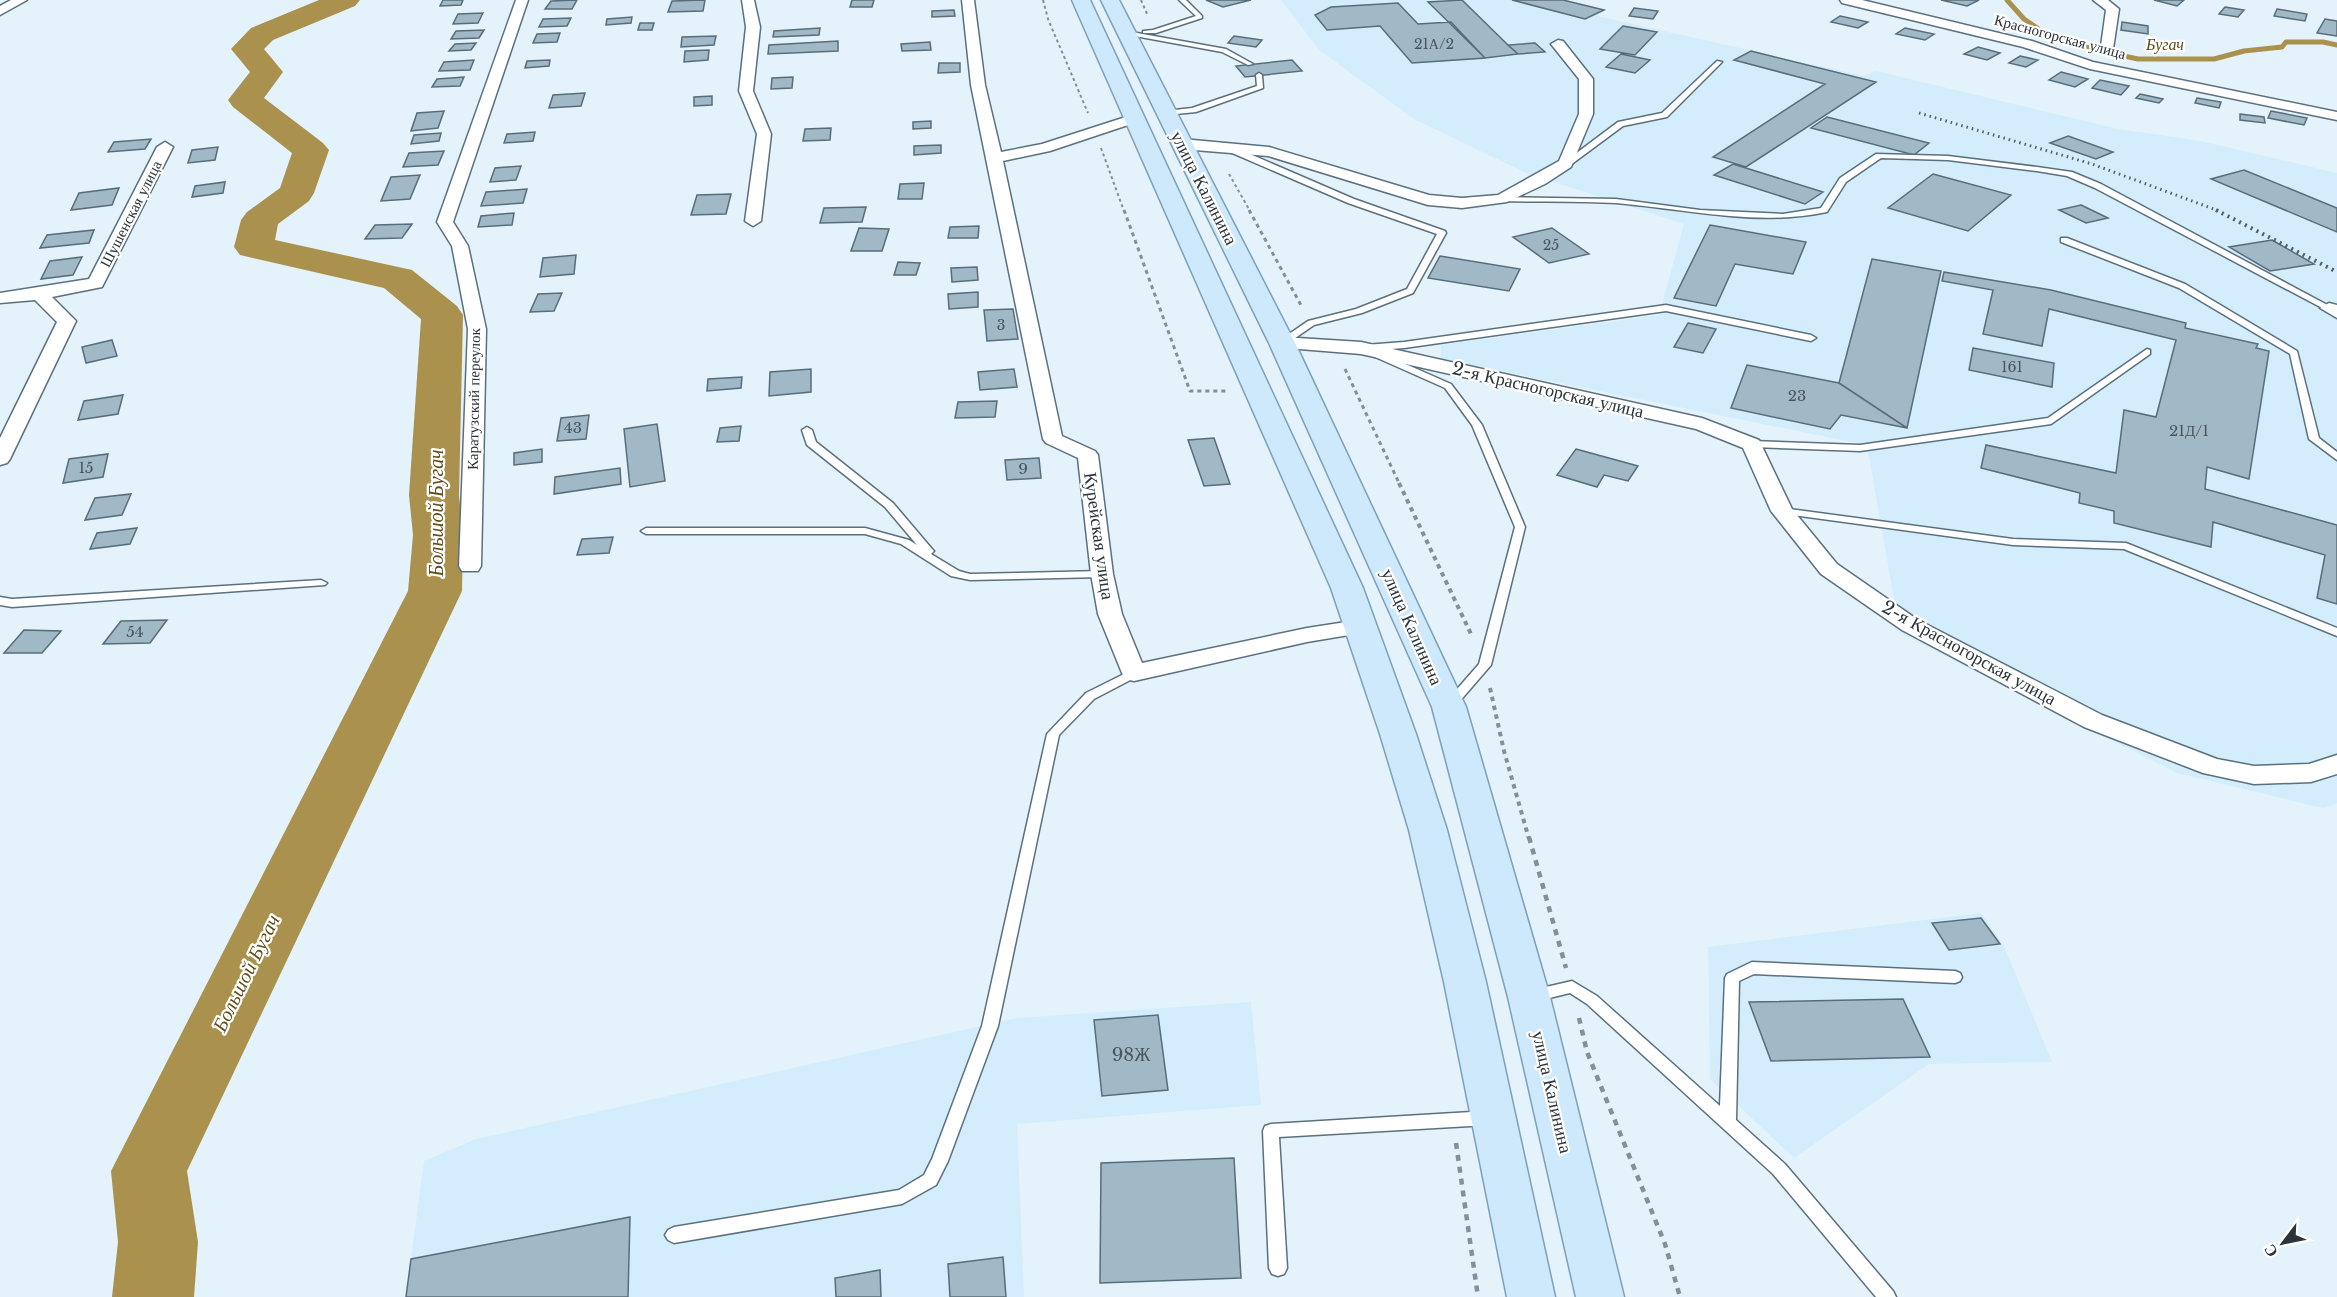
<svg xmlns="http://www.w3.org/2000/svg" width="2337" height="1297" viewBox="0 0 2337 1297" font-family="'Libre Baskerville',serif">
	<rect width="100%" height="100%" fill="#e3f2fb"/>
	<path fill="#d4edfd" d="M1281 0H1565L1606 10 1597 16 1864 76 1876 71 2118 129 2201 141 2337 173V803L2323 808 2177 773 1900 633 1867 445 1441 359V345L1659 315 1684 224 1526 173 1414 119 1319 50Z
		M1981 913 2004 946 2052 1062 1929 1064 1794 1158 1710 1079 1708 947Z
		M1251 1002 1261 1105 1017 1124 1024 1297H406L424 1161 476 1139 1017 1018Z"/>
	<g fill="none" stroke-linecap="round" stroke-linejoin="round">
		<path stroke="#aa924e" stroke-width="5" d="M2007 0 2024 19 2043 32 2096 50 2138 59H2214L2244 51 2282 47 2286 42H2323L2337 45"/>
		<path fill="#aa924e" fill-rule="evenodd" d="M319 0H360L355 6 273 40 264 49 283 72 264 98 323 143 329 150 314 193 309 201 278 224 275 240 412 270 457 306 463 315 459 495 463 535 462 591 187 1171 198 1242 194 1297H112L118 1242 111 1171 408 591 413 535 409 495 421 319 384 288 240 255 234 247 241 220 247 212 280 188 292 153 233 107 228 100 250 72 231 49 251 28Z"/>
	</g>
	<path fill="#a1b8c7" stroke="#586d7b" stroke-width="1.5" d="M443 0H463L461 5 440 6Z
		M577 0 572 9H545L551 1Z
		M705 0 703 11 668 12 672 1Z
		M852 0H874L872 7H850Z
		M1206 0H1251L1223 7Z
		M1462 0 1508 45 1518 54 1485 58 1428 2Z
		M1512 0H1563L1604 10 1585 19Z
		M1941 0H1979L1967 6Z
		M2154 0H2184L2177 6Z
		M1398 3 1418 24 1451 22 1485 58 1412 63 1380 26 1327 30 1315 15 1331 7Z
		M2225 7 2244 10 2238 17 2219 14Z
		M1634 8 1658 11 1653 19 1629 16Z
		M2277 9 2307 14 2305 21 2274 16Z
		M954 10 955 16 932 17V11Z
		M483 13 478 23 453 24 458 14Z
		M1840 16 1868 22 1858 28 1831 22Z
		M632 17 631 23 606 25 607 19Z
		M571 18 567 26 539 27 543 19Z
		M2325 19 2337 21V36L2317 33Z
		M2122 22 2148 26V34L2121 30Z
		M640 23H654L652 30H638Z
		M1623 26 1657 32 1635 55 1600 49Z
		M820 28 819 35 773 37 774 31Z
		M1905 28 1934 34 1925 40 1896 34Z
		M484 30 479 38 451 39 456 31Z
		M560 33 557 42 533 43 537 34Z
		M716 36 714 45 681 47 682 37Z
		M1234 36 1262 40 1256 47 1228 43Z
		M838 41V51L768 54 769 45Z
		M930 42 931 50 902 51 901 44Z
		M476 43 471 50 449 51 455 44Z
		M1535 43 1545 52 1518 54 1508 45Z
		M1978 47 2000 53 1987 60 1964 54Z
		M709 50 708 60 684 62 685 51Z
		M1751 51 1876 82 1746 167 1713 157 1825 84 1734 60Z
		M1621 54 1650 60 1635 73 1606 67Z
		M2020 56 2038 60 2026 67 2009 63Z
		M474 60 470 70 439 71 444 62Z
		M550 60 549 66 525 68 527 61Z
		M1292 60 1302 71 1245 77 1236 66Z
		M939 63H960V72L938 73Z
		M2061 72 2088 79 2075 87 2049 80Z
		M464 77 460 86 432 87 437 79Z
		M793 77 792 88 771 89 772 78Z
		M2100 80 2129 86 2121 95 2092 88Z
		M585 93 581 106 549 108 553 95Z
		M2140 94 2163 99 2159 103 2136 98Z
		M712 96V105L694 106V97Z
		M2197 98 2221 102 2219 108 2195 103Z
		M444 111 438 128 411 131 417 113Z
		M2271 111 2307 118 2304 125 2268 118Z
		M2240 114 2264 117 2265 123 2240 120Z
		M1827 117 1929 143 1914 155 1811 128Z
		M931 121V128L913 129V122Z
		M831 128 830 140 803 141 805 129Z
		M535 132 533 141 504 143 507 134Z
		M441 133 439 141 411 144 414 135Z
		M2068 136 2113 152 2096 159 2050 143Z
		M151 139 145 149 108 152 114 142Z
		M941 145V153L914 155V146Z
		M218 147 215 160 188 163 192 150Z
		M444 151 438 165 403 167 409 153Z
		M1733 164 1823 192 1805 204 1714 175Z
		M521 166 516 180 490 182 495 168Z
		M2244 170 2337 208V232L2211 179Z
		M1933 174 2011 195 1968 231 1888 208Z
		M420 175 410 199 381 201 391 177Z
		M225 182 223 193 192 197 195 186Z
		M924 183 922 199H898L900 184Z
		M119 188 112 205 71 210 79 193Z
		M527 189 523 203 481 206 486 192Z
		M731 194 726 214 691 215 697 195Z
		M2081 205 2108 218 2086 223 2059 210Z
		M866 207 862 222 820 223 824 208Z
		M514 213 512 225 478 227 481 216Z
		M412 224 402 238 365 239 375 225Z
		M1710 225 1806 242 1793 274 1735 264 1716 306 1674 298Z
		M979 226 978 238H948L950 227Z
		M859 228 889 229 882 251H851Z
		M1552 228 1589 254 1549 263 1513 237Z
		M94 230 89 243 40 248 47 235Z
		M2272 240 2314 264 2270 271 2229 247Z
		M576 255 574 274 540 277 543 258Z
		M1440 256 1520 269 1509 291 1428 278Z
		M82 257 73 275 41 279 50 261Z
		M1872 259 1941 271 1907 428 1839 383Z
		M898 262 920 263 916 275H894Z
		M977 267 978 280 952 282 951 268Z
		M1944 272 2051 290 2186 323 2185 328 2258 344 2256 348 2269 351 2249 479 2207 467 2205 489 2337 525V604L2317 598 2325 555 2213 522 2211 547 2114 523V511L2079 503 2080 493 1981 468 1986 445 2116 473 2124 410 2156 417 2176 340 2049 309 2042 346 1983 334 1993 290 1942 281Z
		M978 292V307L949 309 948 294Z
		M562 293 554 311 530 312 538 294Z
		M1013 309 1018 339 987 341 984 310Z
		M1688 323 1716 329 1703 353 1674 347Z
		M112 340 117 356 86 363 82 347Z
		M1973 348 2054 363 2052 387 1969 370Z
		M1747 365 1839 383 1907 428 1841 415 1830 429 1731 408Z
		M811 369V392L769 396 770 372Z
		M1014 369 1017 387 980 390 978 372Z
		M742 377 741 388 707 391 708 379Z
		M123 395 118 414 78 420 84 401Z
		M997 401 995 417 955 418 958 402Z
		M589 415 586 439 557 441 561 418Z
		M657 424 665 481 630 487 624 429Z
		M741 426 739 441 717 442 720 428Z
		M1214 438 1230 484 1204 486 1188 440Z
		M542 449V462L514 465V453Z
		M1576 449 1638 466 1628 481 1604 475 1597 487 1557 475Z
		M108 454 103 477 63 483 69 459Z
		M1039 458 1041 478 1007 480 1005 460Z
		M620 468 621 484 554 494 555 477Z
		M131 494 122 515 85 520 95 498Z
		M137 528 130 544 90 549 97 533Z
		M613 537 609 553 577 555 582 539Z
		M167 620 150 643 103 644 121 621Z
		M24 630 61 631 42 653H4Z
		M1981 918 2000 944 1949 950 1932 923Z
		M1903 999 1930 1057 1771 1061 1749 1002Z
		M1158 1015 1168 1090 1102 1096 1094 1020Z
		M1234 1158 1241 1278 1100 1283 1101 1163Z
		M630 1217 628 1297H406L411 1259Z
		M1003 1257 1006 1297H950L948 1264Z
		M880 1270 881 1297H836L835 1278Z"/>
	<g fill="none" stroke-linecap="round" stroke-linejoin="round">
		<g stroke="#5b707e" stroke-width="3">
			<path id="lane" d="M1179 0H1186L1202 16V18L1156 33H1143V31L1153 30 1196 16Z
				M1126 31 1226 49 1253 64 1248 65 1222 52 1124 34 1123 33Z
				M1717 61 1722 62 1667 117 1623 126 1569 166 1562 164 1618 122 1662 113Z
				M1259 73 1262 75 1263 88 1196 112 1166 115 1162 113 1166 111 1192 108 1257 86 1256 75Z
				M1223 145H1229L1354 199 1445 231 1446 233 1413 293 1362 313 1314 325 1285 345H1279V341L1308 321 1356 309 1407 289 1437 234 1348 203 1223 149Z
				M1876 154 1948 156 2037 167 2072 172 2101 184 2333 308 2329 311 2326 310 2095 188 2067 176 2037 171 1948 160 1881 158 1846 182 1827 212C1756 227 1687 209 1616 203 1578 201 1539 202 1501 201L1497 199 1501 197 1616 199 1700 210 1783 214 1821 208 1840 178Z
				M2061 238H2067L2185 284 2297 351 2319 438 2337 452V460L2309 439 2290 354 2179 288 2061 242Z
				M1666 305 1811 335 1816 338 1811 341 1666 311 1404 348 1365 351 1360 348 1365 345 1404 342Z
				M2147 349 2150 350V354L2051 424 1860 451 1752 447 1747 444 1752 441 1860 445 2048 418Z
				M1376 351 1451 384 1482 425 1525 527 1491 665 1453 709 1449 710 1443 706 1445 703 1479 664 1515 527 1472 425 1445 388 1373 356 1371 354Z
				M807 427 812 430 816 442 893 503 932 549 934 551 931 554 959 571 970 574 1102 571 1108 574 1102 577 970 580 951 576 901 544 865 534H646L641 531 646 528H865L909 540 917 545 885 507 807 445 802 430Z
				M1782 508 2013 539 2126 543 2337 628V636L2124 549 2013 545 1778 513 1777 511 1778 509Z
				M321 580 327 583 325 585 12 607 0 605V597L12 599Z
				M1134 669 1138 670 1140 673 1138 676 1094 699 1059 735 998 1026 948 1161 936 1185 902 1204 674 1243 668 1240 665 1235 668 1230 674 1227 899 1190 924 1175 932 1159 982 1026 1047 734 1086 693Z
				M1752 962 1955 971 1960 973 1962 977 1960 981 1955 983 1754 974 1739 981 1736 1120 1785 1164 1893 1291 1896 1297H1876L1773 1174 1587 1004 1570 993 1533 1002 1528 1000 1525 996 1528 992 1533 990 1572 981 1597 996 1720 1106 1725 978 1727 974Z
				M1488 1111 1494 1113 1496 1118 1494 1123 1488 1125 1279 1137 1287 1268 1284 1274 1278 1276 1272 1274 1269 1268 1263 1131 1265 1126 1271 1124Z"/>
		</g>
		<g stroke="#5b707e" stroke-width="3">
			<path id="street" d="M11 0H27L0 15V6Z
				M516 0H528L453 222 468 246 486 329 481 566 478 571H462L459 566 468 329 452 246 437 222Z
				M742 0H754L760 27 753 91 771 134 761 221 753 226 745 221 757 134 739 91 746 27Z
				M962 0H974L985 85 1001 152 1042 144 1135 114 1142 118 1140 121 1050 151 1003 161 1062 436 1095 451 1098 455 1113 574 1122 614 1142 663 1307 628 1359 620 1367 622 1371 627 1367 632 1307 642 1134 681 1125 679 1122 673 1098 614 1091 574 1078 458 1046 443 1043 439 971 85Z
				M1840 0H1862L2032 41 2093 62 2337 112V120L2090 69 2023 47 1842 3Z
				M2093 0H2108L2119 9 2113 49 2108 50 2101 46 2106 10Z
				M1558 40 1563 41 1593 79V114L1571 167 1545 184 1507 202 1462 208 1428 205 1268 156 1182 149 1174 144 1182 139 1269 147 1429 195 1462 198 1498 195 1559 161 1579 114V79L1551 44Z
				M165 142 173 147 102 287 52 297 76 321 10 459 7 463 0 465V438L57 322 35 300 0 303V293L89 279 157 147Z
				M2329 303 2337 305V318L2320 308Z
				M1282 337 1361 342 1702 418 1759 440 1792 509 1837 564 1918 620 2102 715 2217 759 2254 766 2309 764 2337 755V774L2311 782 2254 784 2203 773 2084 727 1902 630 1821 574 1771 511 1743 448 1696 429 1361 354 1275 347 1273 343 1275 339Z"/>
		</g>
		<g stroke="#7ea0b6" stroke-width="3">
			<path id="primary" d="M1072 0H1090L1363 588 1416 734 1447 830 1486 982 1555 1297H1507L1444 982 1409 830 1380 734 1331 588Z
				M1101 0H1119L1295 343 1466 707 1550 997 1624 1297H1576L1508 997 1432 707 1269 343Z"/>
		</g>
		<path stroke="#849097" stroke-width="2" stroke-dasharray="3 3" stroke-linecap="butt" d="M1043 0 1048 19 1088 113
			M1141 0 1148 16
			M1101 148 1124 211
			M1229 174 1250 211"/>
		<path stroke="#849097" stroke-width="3" stroke-dasharray="4 4" stroke-linecap="butt" d="M1124 210 1190 391H1228
			M1249 210 1302 307
			M1345 369 1400 485"/>
		<path stroke="#849097" stroke-width="4" stroke-dasharray="4.5 4.5" stroke-linecap="butt" d="M1399 483 1471 634
			M1490 688 1504 751 1529 839"/>
		<path stroke="#849097" stroke-width="4.5" stroke-dasharray="6 6" stroke-linecap="butt" d="M1529 837 1566 968
			M1579 1018 1587 1052 1665 1244 1680 1297
			M1456 1143 1478 1297"/>
		<use href="#lane" fill="#fff" fill-rule="evenodd"/>
		<use href="#street" fill="#fff" fill-rule="evenodd"/>
		<use href="#primary" fill="#cde9fb" fill-rule="evenodd"/>
		<path stroke="#545e65" stroke-width="3" stroke-dasharray="1.5 4" stroke-linecap="butt" d="M1919 113 2092 164 2219 211"/>
		<path stroke="#545e65" stroke-width="4" stroke-dasharray="2 4.5" stroke-linecap="butt" d="M2216 210 2337 272"/>
	</g>
	<g text-anchor="middle" stroke-width="4.5" stroke-linejoin="round" paint-order="stroke">
		<g font-size="14" fill="#48555d">
			<text x="1434" y="49">21А/2</text>
			<text x="1551" y="250">25</text>
			<text x="1001" y="330">3</text>
			<text x="2012" y="372">161</text>
		</g>
		<g font-size="15" fill="#2b343a" stroke="#fff">
			<text transform="translate(2060 37) rotate(15)" y="5">Красногорская улица</text>
			<text transform="translate(131 214) rotate(-63)" y="5">Шушенская улица</text>
			<text transform="translate(474 399) rotate(-89)" y="5">Каратузский переулок</text>
		</g>
		<g font-size="15" fill="#48555d">
			<text x="1797" y="401">23</text>
			<text x="573" y="433">43</text>
			<text x="2189" y="436">21Д/1</text>
			<text x="86" y="473">15</text>
			<text x="1023" y="474">9</text>
			<text x="135" y="637">54</text>
		</g>
		<g font-size="16" font-style="italic" fill="#5f4e1a" stroke="#fff">
			<text x="2165" y="50">Бугач</text>
		</g>
		<g font-size="18" fill="#2b343a" stroke="#fff">
			<text transform="translate(1204 188) rotate(63)" y="6">улица Калинина</text>
			<text transform="translate(1548 390) rotate(13)" y="6">2-я Красногорская улица</text>
			<text transform="translate(1099 536) rotate(82)" y="6">Курейская улица</text>
			<text transform="translate(1412 627) rotate(66)" y="6">улица Калинина</text>
			<text transform="translate(1969 653) rotate(29)" y="6">2-я Красногорская улица</text>
			<text transform="translate(1552 1092) rotate(77)" y="6">улица Калинина</text>
		</g>
		<g font-size="18" fill="#48555d">
			<text x="1131" y="1061">98Ж</text>
		</g>
		<g font-size="20" font-style="italic" fill="#5f4e1a" stroke="#fff">
			<text transform="translate(436 513) rotate(-90)" y="7">Большой Бугач</text>
			<text transform="translate(246 973) rotate(-64)" y="7">Большой Бугач</text>
		</g>
	</g>
	<g transform="translate(2283 1243) rotate(238)" stroke="#ffffff" stroke-width="4.5" paint-order="stroke">
	<path d="M0-4.5L10 22L0 15L-10 22Z" fill="#2b343a"/>
	<text y="-9" font-size="16" font-weight="bold" text-anchor="middle" fill="#2b343a">С</text>
	</g>
</svg>
